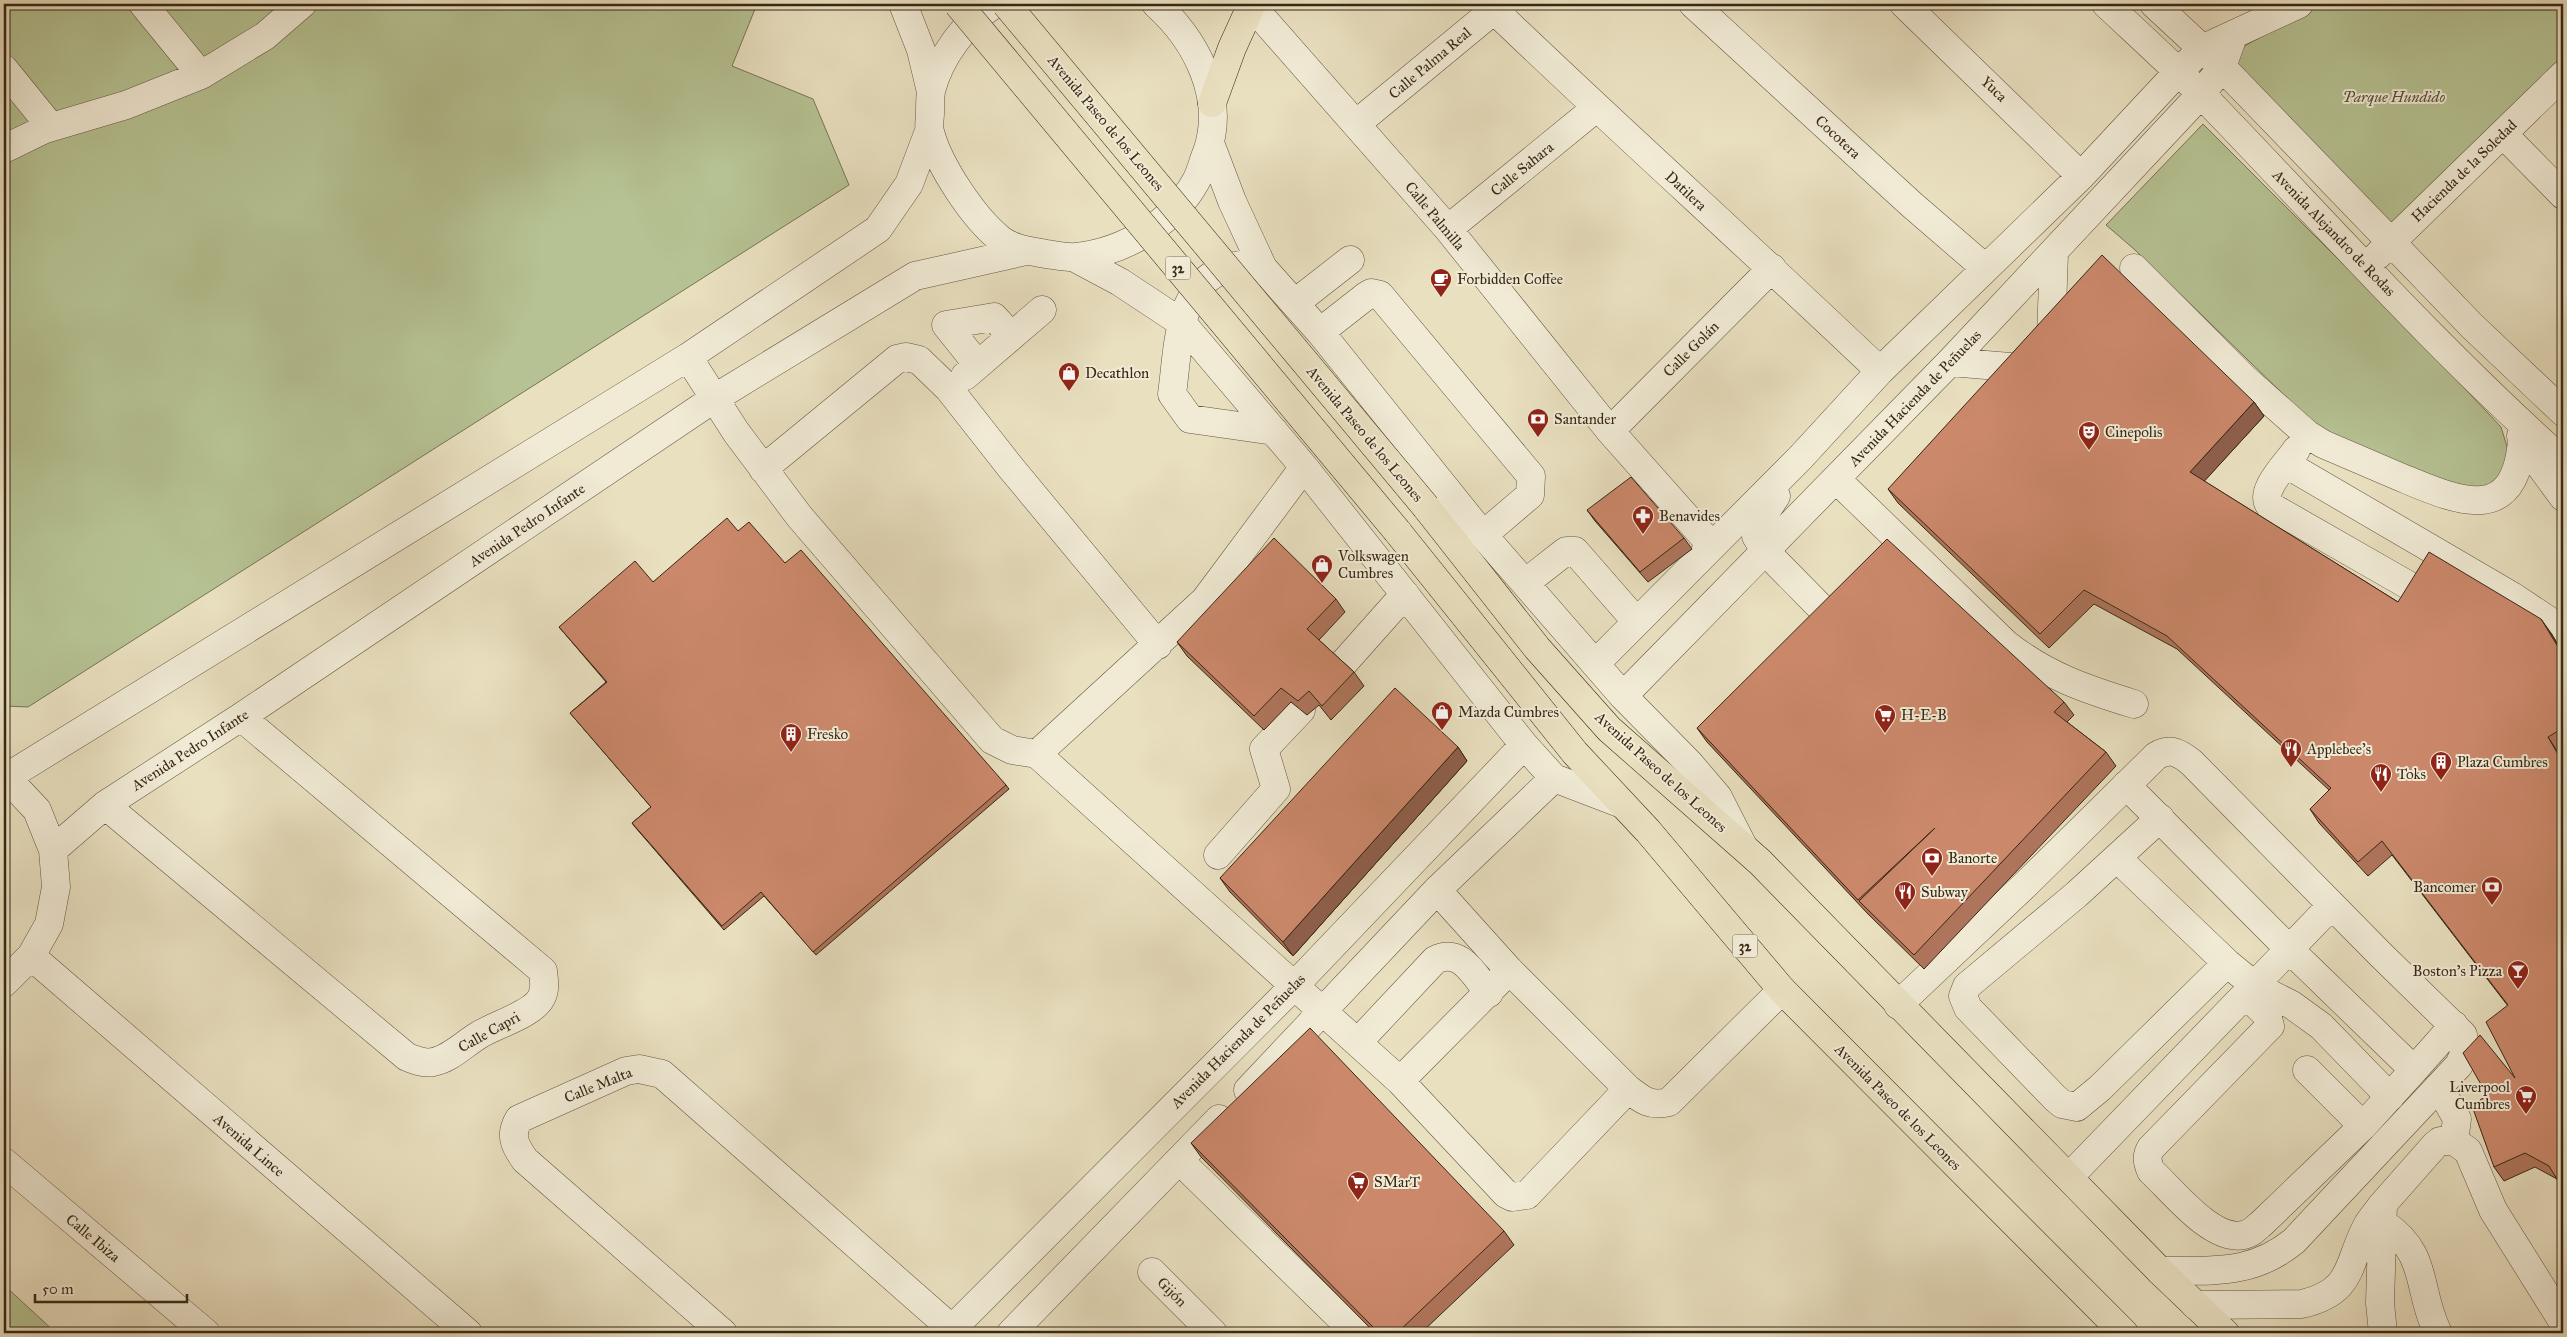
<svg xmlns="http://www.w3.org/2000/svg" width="2567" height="1337" viewBox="0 0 2567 1337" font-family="'IM FELL Great Primer',serif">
	<rect width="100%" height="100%" fill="#e9e0c0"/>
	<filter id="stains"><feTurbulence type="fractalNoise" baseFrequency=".004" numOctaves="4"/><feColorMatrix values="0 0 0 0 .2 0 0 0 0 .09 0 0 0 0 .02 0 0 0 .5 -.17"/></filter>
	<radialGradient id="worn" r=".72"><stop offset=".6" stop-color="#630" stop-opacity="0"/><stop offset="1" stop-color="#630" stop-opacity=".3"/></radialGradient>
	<path fill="#b6c293" stroke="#767454" d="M4 4H757L732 66 813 99 849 185 28 707 4 706Z
		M2322 4H2563V60L2401 221 2390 223 2233 63 2235 51Z
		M2203 124 2425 346 2501 427 2512 463 2485 490 2468 493 2323 433 2134 249 2106 225Z
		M4 1285 56 1333H4Z"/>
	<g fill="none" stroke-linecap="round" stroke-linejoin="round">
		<g stroke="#645540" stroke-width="29">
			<path id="minor" d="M143 4 201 75
				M903 4 921 50 931 92
				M995 4C966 21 939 58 931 91 930 98 930 106 930 113 930 119 928 127 930 132 939 166 973 217 1000 239 1012 249 1031 251 1046 254 1055 255 1067 258 1076 257 1124 252 1173 223 1196 181 1201 172 1203 161 1207 152 1226 97 1196 40 1156 4
				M1693 4 1911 204 1984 267
				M1904 4 2081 176
				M2106 4C2138 34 2171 64 2202 95 2321 218 2435 347 2563 461
				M2154 4 2222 67 2472 326 2563 412
				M1251 5 1448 229 1610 431 1712 546
				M1494 10C1621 132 1752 249 1880 371
				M4 69 51 127
				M1356 124 1494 10 1504 4
				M2503 134 2563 195
				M1210 143 1232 201 1263 268 1320 332 1483 535 1623 696 1689 763 1718 797 1743 846
				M4 149 45 129 126 105 201 75 265 36 302 4
				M1448 229 1596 108
				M2378 255 2563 75
				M1075 258 1120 282 1182 323 1304 467 1524 745 1554 778 1622 804
				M1250 265C1240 264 1229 267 1220 271 1176 291 1178 353 1172 394L1190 419 1274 431
				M2134 268 2244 378 2307 434 2323 444C2349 455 2374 466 2400 477 2456 500 2514 528 2522 441
				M1295 303 1350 260
				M1320 332 1366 296 1371 293 1380 295 1531 476 1530 495 1483 535
				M2051 337 2054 253
				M688 357 736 432 799 516 992 740 1012 750 1037 754 1400 1081 1506 1194 1512 1197 1527 1195 1628 1089 1509 970 1437 890
				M1950 362 2022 368
				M978 365 946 325 994 317 1011 336
				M965 376 1042 310
				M1610 431 1772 268
				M2521 436 2522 441 2563 497
				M2296 450C2287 464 2258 491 2270 506L2422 593
				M2286 464 2512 596 2563 630
				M763 469 897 359 906 357 919 360 949 389 1011 468 1158 645
				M1836 479 2006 644C2047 676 2085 689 2134 704
				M1776 496 1759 522 1756 536 1765 551 1831 618
				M1525 583 1566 551H1575L1636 621
				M1595 664 1801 457 1880 371 2081 176 2178 72 2202 49 2299 4
				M1341 666 1405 594
				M1623 696 1950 362 2201 94 2222 67 2233 36
				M1037 754 1205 600 1304 467
				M4 775 37 810 53 850 56 887 49 924 31 956 4 983
				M7 777 688 357 878 229 909 184 929 131
				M2126 785 2290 950 2414 1070 2454 1025
				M105 805 407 1057C415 1060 424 1064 433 1062 450 1059 464 1044 479 1035 495 1025 533 1014 541 998 546 990 544 980 543 971L241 717
				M2160 818 2077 894 1967 986 1963 996 1968 1008 2055 1098 2062 1104 2077 1107 2100 1088 2227 963 2255 986 2292 1005 2321 1026 2390 1097
				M53 850 105 805 241 717 715 398 915 276 1026 251
				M1218 855 1276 789 1264 749 1301 710
				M2117 858 2227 963
				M31 956 468 1333
				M2246 995 2267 1015 2270 1026 2151 1148C2146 1156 2147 1162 2151 1171 2172 1190 2212 1242 2243 1235 2251 1234 2256 1228 2262 1223L2363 1126 2414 1070
				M1898 1005 2025 885 2156 756C2170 747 2180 753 2192 763L2381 955 2463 1035 2466 1049 2459 1065 2294 1241C2251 1276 2212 1270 2160 1271
				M1358 1042 1435 960C1461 947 1474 975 1489 993
				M2307 1070 2363 1126
				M1400 1081 1502 978
				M1628 1089C1642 1100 1651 1107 1669 1102L1782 990
				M1248 1090 1437 890 1554 778
				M2448 1103 2457 1119 2454 1141
				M1180 1161 1356 1333
				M4 1162 206 1333
				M2069 1177 2332 905
				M2383 1223C2430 1254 2416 1289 2438 1333
				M1152 1272 1213 1333
				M2195 1305 2302 1304C2356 1291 2346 1263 2368 1224 2372 1218 2377 1212 2382 1205
				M723 1333 525 1160C515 1146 509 1135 519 1119L626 1071 639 1069 662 1074 952 1329
				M948 1333 1293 987 1524 745
				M1011 1333 1219 1119
				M2383 1333 2380 1303 2383 1204 2435 1145 2440 1141H2454L2468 1151 2493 1210 2563 1322"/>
		</g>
		<g stroke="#372715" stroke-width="29">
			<path id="major" d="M1212 103 1232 48 1252 4
				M1426 507 1537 648 1609 729 1760 862 2160 1271 2225 1333
				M1397 531 1575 753 1648 831 1782 990 2124 1333"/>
		</g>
		<use href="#minor" stroke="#f1ebd6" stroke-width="28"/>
		<use href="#major" stroke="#e9e0c0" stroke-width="28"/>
		<g stroke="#372715" stroke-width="29" stroke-linecap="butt">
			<path id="major-bridge" d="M958 4 1397 531
				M1006 4 1426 507"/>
		</g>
		<use href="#major-bridge" stroke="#e9e0c0" stroke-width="28"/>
	</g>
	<path fill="#af755c" stroke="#372715" d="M2254 402 2264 416 2204 481 2398 602 2551 633 2563 653V748L2558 751 2563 760V1189L2557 1179 2535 1167 2504 1181 2494 1167 2515 1078 2508 1006 2392 855 2368 876 2319 823 2310 809 2329 790 2177 649 2094 604 2049 648 1898 503 1888 489Z
		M1587 510 1684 538 1692 549 1648 582 1595 521Z
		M738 531 785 563 1006 785 1009 789 816 955 764 896 724 930 635 827 632 823 651 807 570 713 606 682 559 627 653 582Z
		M1336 599 1345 612 1319 640 1354 672 1364 686 1331 720 1319 705 1307 715 1291 702 1264 730 1187 656 1177 642Z
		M2064 702 2074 715 2067 722 2106 752 2116 766 1924 969 1868 914 1707 742 1697 728Z
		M1458 747 1467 761 1293 956 1230 892 1220 878Z
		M1191 1143 1504 1231 1514 1245 1421 1333H1375L1201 1157Z"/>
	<path fill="#8e5f4b" stroke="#372715" d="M2254 402 2264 416 2200 486 2190 472Z
		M2541 619 2551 633 2563 653V655Z
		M2548 737 2563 760V763Z
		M1458 747 1467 761 1293 956 1283 942Z"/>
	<path fill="#cb886b" stroke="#372715" d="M2102 255 2254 402 2190 472 2398 602 2429 552 2541 619 2563 655V728L2548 737 2563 763V1189L2549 1166 2525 1153 2494 1167 2472 1106 2487 1095 2463 1053 2480 1035 2515 1078 2486 1022 2508 1005 2382 841 2358 862 2310 809 2331 788 2167 636 2084 590 2040 634 1888 489Z
		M1631 477 1684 538 1640 572 1587 510Z
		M727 518 738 531 749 522 785 563 801 550 1006 785 813 952 761 892 722 926 632 823 651 807 570 713 607 682 559 627 635 561 653 582Z
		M1274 538 1336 599 1307 629 1354 672 1322 706 1309 691 1298 701 1281 688 1254 716 1177 642Z
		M1887 539 2064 702 2054 712 2106 752 1914 955 1859 901 1935 828 1858 900 1697 728Z
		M1395 688 1458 747 1283 942 1220 878Z
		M1310 1028 1504 1231 1397 1333H1379L1191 1143Z"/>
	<defs>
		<g id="cafe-pin" transform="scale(1.125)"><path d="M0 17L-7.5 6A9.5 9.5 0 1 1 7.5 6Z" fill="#8f2418" stroke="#f1ebd6"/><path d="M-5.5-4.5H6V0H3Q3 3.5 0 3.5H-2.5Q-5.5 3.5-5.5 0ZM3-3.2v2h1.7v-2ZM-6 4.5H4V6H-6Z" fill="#fff"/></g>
		<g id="shop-pin" transform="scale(1.125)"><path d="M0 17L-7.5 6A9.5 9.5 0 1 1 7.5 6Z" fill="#8f2418" stroke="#f1ebd6"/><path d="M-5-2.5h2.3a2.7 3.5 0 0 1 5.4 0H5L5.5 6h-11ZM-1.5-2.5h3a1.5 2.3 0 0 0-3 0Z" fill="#fff"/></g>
		<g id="bank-pin" transform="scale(1.125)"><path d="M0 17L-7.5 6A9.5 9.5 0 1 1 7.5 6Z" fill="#8f2418" stroke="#f1ebd6"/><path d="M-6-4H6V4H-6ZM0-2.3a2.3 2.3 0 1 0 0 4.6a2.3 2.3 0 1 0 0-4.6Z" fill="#fff"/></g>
		<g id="theatre-pin" transform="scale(1.125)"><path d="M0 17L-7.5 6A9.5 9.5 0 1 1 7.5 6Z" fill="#8f2418" stroke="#f1ebd6"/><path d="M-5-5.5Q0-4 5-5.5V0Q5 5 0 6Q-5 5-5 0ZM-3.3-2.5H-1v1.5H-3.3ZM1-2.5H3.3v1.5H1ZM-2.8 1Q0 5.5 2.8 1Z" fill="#fff"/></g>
		<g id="pharmacy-pin" transform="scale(1.125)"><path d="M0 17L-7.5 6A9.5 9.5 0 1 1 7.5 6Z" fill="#8f2418" stroke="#f1ebd6"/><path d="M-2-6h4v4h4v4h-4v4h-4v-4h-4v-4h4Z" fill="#fff"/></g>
		<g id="supermarket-pin" transform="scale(1.125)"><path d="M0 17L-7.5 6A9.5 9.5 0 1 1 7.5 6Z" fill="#8f2418" stroke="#f1ebd6"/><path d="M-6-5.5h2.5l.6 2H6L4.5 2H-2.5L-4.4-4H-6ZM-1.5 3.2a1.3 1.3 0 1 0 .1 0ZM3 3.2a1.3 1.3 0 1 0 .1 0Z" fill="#fff"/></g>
		<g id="building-pin" transform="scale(1.125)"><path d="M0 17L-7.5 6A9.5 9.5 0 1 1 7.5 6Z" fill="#8f2418" stroke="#f1ebd6"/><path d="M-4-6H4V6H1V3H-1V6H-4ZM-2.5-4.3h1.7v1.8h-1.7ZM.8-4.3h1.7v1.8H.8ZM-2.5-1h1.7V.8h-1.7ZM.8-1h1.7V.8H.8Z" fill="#fff"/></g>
		<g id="restaurant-pin" transform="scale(1.125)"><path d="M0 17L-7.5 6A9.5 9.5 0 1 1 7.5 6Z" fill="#8f2418" stroke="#f1ebd6"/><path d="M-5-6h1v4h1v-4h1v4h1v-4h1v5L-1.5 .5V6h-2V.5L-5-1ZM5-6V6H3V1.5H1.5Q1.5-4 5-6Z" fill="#fff"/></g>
		<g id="bar-pin" transform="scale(1.125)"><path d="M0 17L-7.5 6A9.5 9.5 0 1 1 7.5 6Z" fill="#8f2418" stroke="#f1ebd6"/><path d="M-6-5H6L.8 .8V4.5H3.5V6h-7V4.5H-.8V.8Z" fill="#fff"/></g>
	</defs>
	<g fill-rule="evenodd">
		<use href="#cafe-pin" x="1441" y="279"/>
		<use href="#shop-pin" x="1069" y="373"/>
		<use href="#bank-pin" x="1538" y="419"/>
		<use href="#theatre-pin" x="2089" y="432"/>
		<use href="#pharmacy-pin" x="1643" y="516"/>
		<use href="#shop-pin" x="1322" y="565"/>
		<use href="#shop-pin" x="1442" y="712"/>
		<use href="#supermarket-pin" x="1885" y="715"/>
		<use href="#building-pin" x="791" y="734"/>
		<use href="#restaurant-pin" x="2291" y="749"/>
		<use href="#building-pin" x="2441" y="762"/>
		<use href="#restaurant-pin" x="2381" y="774"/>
		<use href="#bank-pin" x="1932" y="858"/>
		<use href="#bank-pin" x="2492" y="887"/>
		<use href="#restaurant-pin" x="1905" y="892"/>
		<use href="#bar-pin" x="2518" y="971"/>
		<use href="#supermarket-pin" x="2526" y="1096"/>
		<use href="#supermarket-pin" x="1358" y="1182"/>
	</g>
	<g text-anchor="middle" stroke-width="4" stroke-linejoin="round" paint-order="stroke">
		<g fill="#f1ebd6" stroke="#6f624f" stroke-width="1">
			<rect x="1165.5" y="256.5" width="25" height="23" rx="4"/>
			<rect x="1732.5" y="934.5" width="25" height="23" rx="4"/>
		</g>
		<g font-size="14" font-weight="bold" fill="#372715">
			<text x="1178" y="273">32</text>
			<text x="1745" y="951">32</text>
		</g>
		<g font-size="15" fill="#372715" stroke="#f1ebd6">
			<text transform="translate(1430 63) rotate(-40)" y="5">Calle Palma Real</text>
			<text transform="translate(1994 89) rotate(44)" y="5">Yuca</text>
			<text transform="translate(1106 123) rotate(50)" y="5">Avenida Paseo de los Leones</text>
			<text transform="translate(1838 137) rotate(43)" y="5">Cocotera</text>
			<text transform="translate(1522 169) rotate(-39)" y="5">Calle Sahara</text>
			<text transform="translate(2464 171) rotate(-44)" y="5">Hacienda de la Soledad</text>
			<text transform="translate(1686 191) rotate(43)" y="5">Datilera</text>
			<text transform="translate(1435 216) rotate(50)" y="5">Calle Palmilla</text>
			<text transform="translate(2334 233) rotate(46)" y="5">Avenida Alejandro de Rodas</text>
			<text transform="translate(1691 349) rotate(-45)" y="5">Calle Golán</text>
			<text transform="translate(1915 398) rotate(-46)" y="5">Avenida Hacienda de Peñuelas</text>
			<text transform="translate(1365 434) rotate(50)" y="5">Avenida Paseo de los Leones</text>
			<text transform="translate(527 525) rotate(-34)" y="5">Avenida Pedro Infante</text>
			<text transform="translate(190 750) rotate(-33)" y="5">Avenida Pedro Infante</text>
			<text transform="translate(1661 772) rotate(42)" y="5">Avenida Paseo de los Leones</text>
			<text transform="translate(489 1032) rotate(-29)" y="5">Calle Capri</text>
			<text transform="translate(1238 1041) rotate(-45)" y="5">Avenida Hacienda de Peñuelas</text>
			<text transform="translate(598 1085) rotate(-22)" y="5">Calle Malta</text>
			<text transform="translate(1898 1107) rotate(45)" y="5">Avenida Paseo de los Leones</text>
			<text transform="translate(249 1145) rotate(41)" y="5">Avenida Lince</text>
			<text transform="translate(93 1238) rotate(40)" y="5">Calle Ibiza</text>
			<text transform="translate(1172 1292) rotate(45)" y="5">Gijón</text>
		</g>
		<g font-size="15" font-style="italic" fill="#574e34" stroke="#f1ebd6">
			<text x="2394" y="102">Parque Hundido</text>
		</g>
		<g font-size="15" fill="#372715" stroke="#f1ebd6" text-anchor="start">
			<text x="1457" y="284">Forbidden Coffee</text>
			<text x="1085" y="378">Decathlon</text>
			<text x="1554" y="424">Santander</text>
			<text x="2105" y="437">Cinepolis</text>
			<text x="1659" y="521">Benavides</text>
			<text x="1338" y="561">Volkswagen<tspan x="1338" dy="17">Cumbres</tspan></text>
			<text x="1458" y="717">Mazda Cumbres</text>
			<text x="1901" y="720">H-E-B</text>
			<text x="807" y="739">Fresko</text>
			<text x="2307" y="754">Applebee's</text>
			<text x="2457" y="767">Plaza Cumbres</text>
			<text x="2397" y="779">Toks</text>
			<text x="1948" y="863">Banorte</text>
			<text x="2476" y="892" text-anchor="end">Bancomer</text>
			<text x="1921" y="897">Subway</text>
			<text x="2502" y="976" text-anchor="end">Boston's Pizza</text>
			<text x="2510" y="1092" text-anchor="end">Liverpool<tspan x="2510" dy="17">Cumbres</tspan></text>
			<text x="1374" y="1187">SMarT</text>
		</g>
	</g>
	<rect width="2567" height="1337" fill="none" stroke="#e9e0c0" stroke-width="20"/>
	<rect x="5" y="5" width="2557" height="1327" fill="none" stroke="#372715" stroke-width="2.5"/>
	<rect x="10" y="10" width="2547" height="1317" fill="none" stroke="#372715"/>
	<path d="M35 1294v8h152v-8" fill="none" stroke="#372715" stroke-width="2.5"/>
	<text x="42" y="1294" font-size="15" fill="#372715" stroke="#f1ebd6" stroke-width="4" paint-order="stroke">50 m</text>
	<rect width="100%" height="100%" filter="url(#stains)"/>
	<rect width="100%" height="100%" fill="url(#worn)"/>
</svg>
